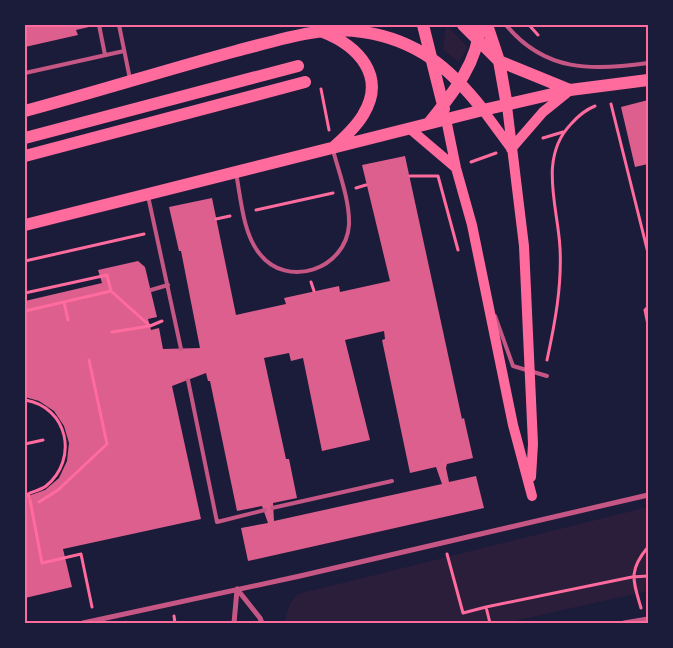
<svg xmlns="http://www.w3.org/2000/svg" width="673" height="648" viewBox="0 0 673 648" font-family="'Source Serif 4',serif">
	<rect width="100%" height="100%" fill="#1b1b3a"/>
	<path fill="#2a1e3b" d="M446 25 468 47 459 62 443 50Z
		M648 507V591L505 623H284L290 603 298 594Z"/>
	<path fill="#dd5f8e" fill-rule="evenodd" d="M25 25H88L89 27 76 30 78 35 25 47Z
		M648 100V164L635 167 621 107Z
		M405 156 462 419 464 418 473 458 447 464 446 468 449 482 476 476 484 508 248 561 241 528 268 523 262 506 237 511 210 381H208L206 373 172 386 201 519 63 549 72 587 25 598V497L45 490 59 478 67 461 69 443 64 426 54 411 39 401 25 397V301L102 283 98 270 138 261 145 267 157 317 148 319 150 326 151 330 159 328 163 349 200 348 181 251H179L169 207 212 198 236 315 286 304 284 298 339 286 340 292 390 281 362 165ZM384 331 385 339 382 340 410 473 436 467 442 484 274 521 273 503 297 498 289 459H286L264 358 289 353 291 361 303 358 322 451 370 440 345 340Z"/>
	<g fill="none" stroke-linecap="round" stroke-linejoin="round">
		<path stroke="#ff6b9d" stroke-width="3" d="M529 25 538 35
			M321 89 329 130
			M611 104 648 253
			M543 138 563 132
			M471 162 496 153
			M410 176H438L458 250
			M356 188 366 185
			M256 210 333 193
			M216 219 230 216
			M25 261 144 234
			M311 282 314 291
			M111 291 150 326 112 332
			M25 293 107 275 111 291 25 311
			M64 302 68 320
			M648 307 645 310 648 325
			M150 326 162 321
			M547 360C555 323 562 286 560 248 558 207 538 158 571 124 578 116 585 110 595 106
			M25 400C68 407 79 459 46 486 41 490 34 491 28 494L29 497
			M25 444 43 440
			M30 500 42 563 81 554 92 607
			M39 502 58 490 107 444 89 360
			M447 554 463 613 486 607
			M641 608C633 580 628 571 648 547
			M174 616 175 623
			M490 623 486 607 632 577 648 576"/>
		<path stroke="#c65784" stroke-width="4" d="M99 25 105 55
			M119 25 130 79
			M506 25C545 72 592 71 648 63
			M25 73 124 51
			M236 173C241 199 243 233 259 253 287 290 346 269 349 225 350 201 339 173 333 150
			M148 196 181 349
			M151 290 168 285
			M495 316 513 366 547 376
			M188 380 217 522 265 510
			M272 508 392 481"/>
		<path stroke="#c65784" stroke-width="5" d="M237 589 260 618 262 623
			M83 623 300 576 648 495
			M234 623 237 590
			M624 623 648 619"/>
		<path stroke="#ff6b9d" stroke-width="10" d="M507 106 524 246 533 444 531 477
			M483 110 511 148
			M446 119 456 168 472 225 513 425 532 496
			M409 128 456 168
			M511 149 543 112 569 91"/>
		<path stroke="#ff6b9d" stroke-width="12" d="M423 25 444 109
			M463 25 499 61 570 90
			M487 25 499 61 507 106
			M323 32C358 46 387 76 363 115 356 127 345 137 335 146
			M25 111C96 92 166 70 236 51 276 41 321 25 363 32 417 40 450 68 483 110
			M429 123C452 94 478 63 480 25
			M25 138 298 66
			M25 156 305 82
			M25 225 483 110 570 90 648 80"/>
	</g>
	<rect width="673" height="648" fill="none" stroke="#1b1b3a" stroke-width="52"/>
	<rect x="26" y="26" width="621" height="596" fill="none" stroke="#ff6b9d" stroke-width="2"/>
</svg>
